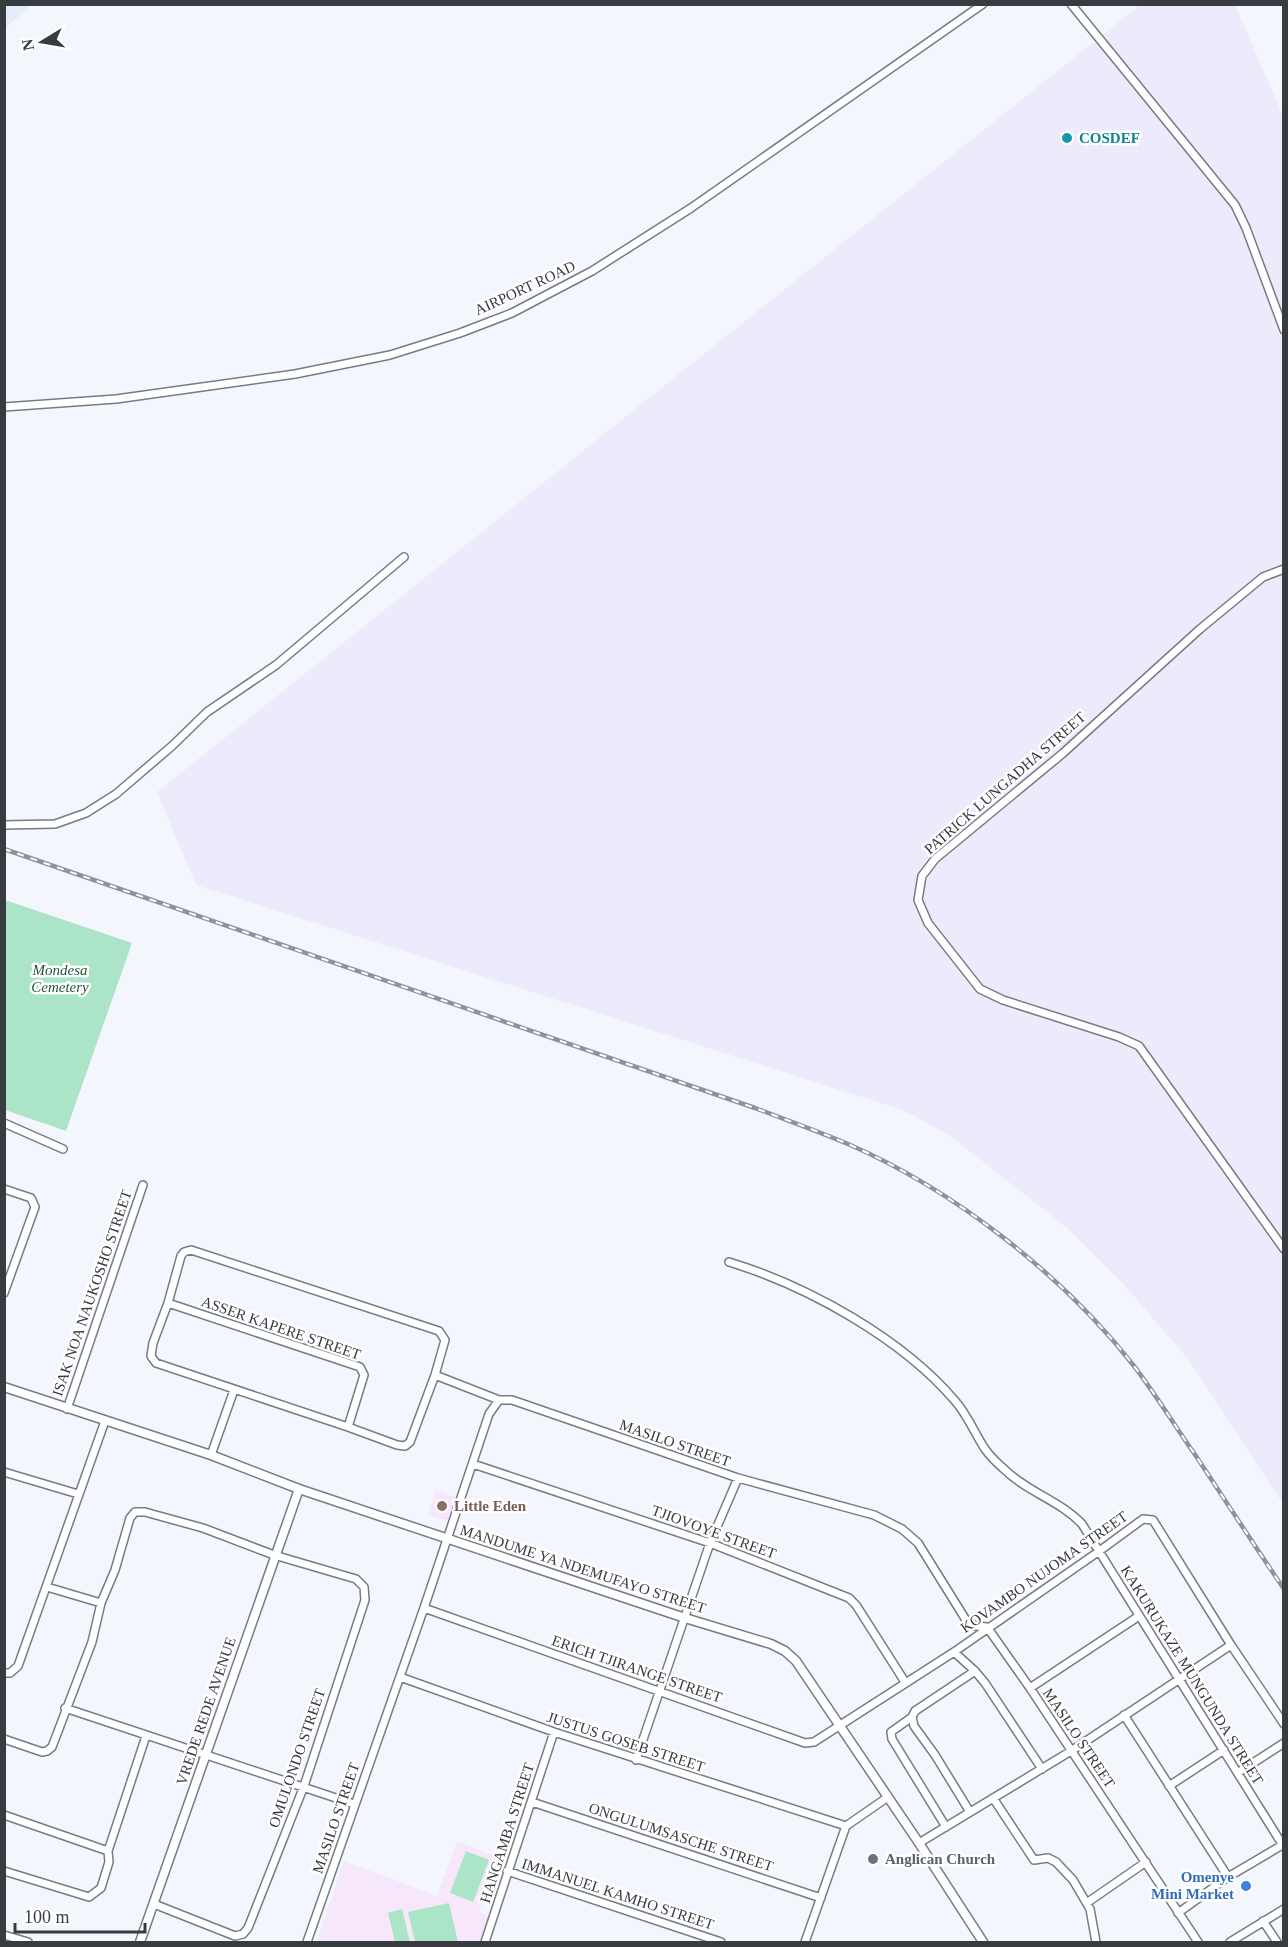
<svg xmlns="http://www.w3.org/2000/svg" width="1288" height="1947" viewBox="0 0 1288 1947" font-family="'Times New Roman',serif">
	<rect width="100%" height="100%" fill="#f3f7fd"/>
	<path fill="#e4edfa" d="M5 4H32V5L5 28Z"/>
	<path fill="#edeafc" d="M1140 5H1235L1284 118 1283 1504 1188 1359 1124 1285 1065 1226 950 1136 903 1110 196 885 157 792Z"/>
	<path fill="#f6e7fa" d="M436 1490 456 1497 447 1521 428 1515Z
		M457 1841 500 1858 479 1912 490 1916 481 1942H317L344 1861 437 1896Z"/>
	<path fill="#ace4c7" d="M5 900 132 943 66 1131 5 1110Z
		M466 1851 489 1860 473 1902 450 1893Z
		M449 1903 458 1942H415L408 1912Z
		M402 1909 410 1942H395L388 1913Z"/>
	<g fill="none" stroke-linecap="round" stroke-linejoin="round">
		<g stroke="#757c85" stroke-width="10">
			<path id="minor" d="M1071 4 1235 205 1246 228 1284 330
				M4 407 116 399 295 374 390 355 460 333 512 313 592 271 691 208 983 4
				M1284 569 1263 577 1200 629 1062 754 935 859 922 876 918 900 928 923 980 989 1003 1000 1119 1037 1139 1046 1284 1249
				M4 825 55 824 86 813 116 794 172 746 207 712 276 665 404 557
				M4 1123 63 1149
				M4 1189 31 1198 35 1207 4 1293
				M191 1250 439 1331 445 1340 435 1375 410 1442 405 1446 397 1445 348 1427 156 1363 151 1356 153 1343 168 1303 181 1256 184 1252Z
				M729 1262C808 1286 903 1339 956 1402 968 1416 975 1434 985 1449 990 1456 997 1463 1004 1469 1027 1492 1059 1500 1082 1524L1282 1844
				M168 1303 360 1367 364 1375 348 1427
				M435 1375 499 1400
				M67 1409 143 1185
				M211 1455 234 1390
				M473 1464 710 1543 849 1598 856 1605 905 1682
				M4 1472 78 1494
				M47 1587 101 1603
				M424 1608 805 1743 814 1742 954 1652 1098 1552 1143 1519 1153 1520 1231 1645 1284 1724
				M954 1652 975 1671 985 1683 1042 1769
				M4 1673H10L18 1666 105 1421
				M400 1677 554 1732 846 1826
				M1030 1688 1139 1616
				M65 1708 354 1804
				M1124 1715 1228 1877
				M912 1717 891 1732 892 1739 946 1827
				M4 1739 42 1752 47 1751 52 1747 92 1642 101 1603 115 1570 130 1518 135 1512H145L203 1528 274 1555 356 1579 364 1587 365 1600 304 1786 248 1928 243 1934 235 1936 154 1904
				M636 1760 710 1543 738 1478
				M1239 1772 1284 1743
				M1169 1786 1224 1750
				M993 1798 1034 1860 1048 1858 1056 1862 1073 1880 1090 1909 1096 1942
				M532 1802 821 1898
				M970 1812 935 1755 914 1726 912 1717 915 1711 975 1671
				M4 1815 108 1851
				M919 1843 1071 1751 1231 1645
				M4 1871 89 1897 101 1888 109 1862 108 1851 146 1736
				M507 1871 721 1942
				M1088 1902 1146 1862
				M1178 1913 1228 1877 1284 1844
				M1263 1921 1277 1942
				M4 1935 28 1942
				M307 1942 424 1608 489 1414 499 1400H512L738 1478 874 1515 902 1529 918 1543 966 1620 975 1626 987 1627 1030 1688 1198 1942
				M485 1942 554 1732
				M805 1942 846 1826 888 1797
				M1230 1942 1284 1909"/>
		</g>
		<g stroke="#757c85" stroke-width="11">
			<path id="tertiary" d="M4 1387 211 1455 299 1489 685 1618 771 1644 785 1651 796 1661 919 1843 983 1942
				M140 1942 299 1489"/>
		</g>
		<use href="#minor" stroke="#fff" stroke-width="7"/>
		<use href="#tertiary" stroke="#fff" stroke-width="8"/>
		<g stroke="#8f9398" stroke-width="4.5">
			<path id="rail" d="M4 849 755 1108C786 1120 818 1131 848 1144 954 1190 1063 1275 1134 1366 1156 1395 1175 1426 1196 1456 1225 1500 1254 1545 1284 1589"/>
		</g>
		<use href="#rail" stroke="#fff" stroke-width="2" stroke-dasharray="7" stroke-linecap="butt"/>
	</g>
	<circle fill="#0f9aa8" stroke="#fff" stroke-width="2" cx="1067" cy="138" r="6"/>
	<circle fill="#8d6e63" stroke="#fff" stroke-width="2" cx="442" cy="1506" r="6"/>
	<circle fill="#6b7280" stroke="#fff" stroke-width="2" cx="873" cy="1859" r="6"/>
	<circle fill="#3f7fe0" stroke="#fff" stroke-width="2" cx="1246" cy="1886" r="6"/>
	<g text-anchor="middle" stroke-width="5" stroke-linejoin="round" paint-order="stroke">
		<g font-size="15" font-weight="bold" fill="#0d838f" stroke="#fff" text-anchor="start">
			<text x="1079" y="143">COSDEF</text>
		</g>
		<g font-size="15" fill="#383b3f" stroke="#fff">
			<text transform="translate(525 288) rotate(-25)" y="5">AIRPORT ROAD</text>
			<text transform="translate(1005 783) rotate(-41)" y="5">PATRICK LUNGADHA STREET</text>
			<text transform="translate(92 1293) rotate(-71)" y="5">ISAK NOA NAUKOSHO STREET</text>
			<text transform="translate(281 1328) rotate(19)" y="5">ASSER KAPERE STREET</text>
			<text transform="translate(675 1443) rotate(19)" y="5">MASILO STREET</text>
			<text transform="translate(714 1532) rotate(20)" y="5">TJIOVOYE STREET</text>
			<text transform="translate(583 1569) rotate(18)" y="5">MANDUME YA NDEMUFAYO STREET</text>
			<text transform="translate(1044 1572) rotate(-35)" y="5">KOVAMBO NUJOMA STREET</text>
			<text transform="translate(637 1669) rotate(19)" y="5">ERICH TJIRANGE STREET</text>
			<text transform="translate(1192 1675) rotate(58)" y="5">KAKURUKAZE MUNGUNDA STREET</text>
			<text transform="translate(206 1711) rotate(-71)" y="5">VREDE REDE AVENUE</text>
			<text transform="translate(1079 1738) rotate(56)" y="5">MASILO STREET</text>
			<text transform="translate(626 1742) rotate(18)" y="5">JUSTUS GOSEB STREET</text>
			<text transform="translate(297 1758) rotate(-71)" y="5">OMULONDO STREET</text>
			<text transform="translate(336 1818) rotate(-71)" y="5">MASILO STREET</text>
			<text transform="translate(507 1833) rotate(-72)" y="5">HANGAMBA STREET</text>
			<text transform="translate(681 1837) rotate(18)" y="5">ONGULUMSASCHE STREET</text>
			<text transform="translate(618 1894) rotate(18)" y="5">IMMANUEL KAMHO STREET</text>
		</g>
		<g font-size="15" font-style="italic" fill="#20543d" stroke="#fff">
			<text x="60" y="975">Mondesa<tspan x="60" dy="17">Cemetery</tspan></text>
		</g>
		<g font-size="15" font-weight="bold" fill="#785e54" stroke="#fff" text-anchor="start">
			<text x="454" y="1511">Little Eden</text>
		</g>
		<g font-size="15" font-weight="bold" fill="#5b616d" stroke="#fff" text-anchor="start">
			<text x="885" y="1864">Anglican Church</text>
		</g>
		<g font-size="15" font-weight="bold" fill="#366cbe" stroke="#fff" text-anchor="end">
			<text x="1234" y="1882">Omenye<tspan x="1234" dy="17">Mini Market</tspan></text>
		</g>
	</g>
	<rect width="1288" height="1947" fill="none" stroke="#383b3f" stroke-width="12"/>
	<g transform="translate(42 42) rotate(259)" stroke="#ffffff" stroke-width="4.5" paint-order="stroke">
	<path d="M0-4.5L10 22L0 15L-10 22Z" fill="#383b3f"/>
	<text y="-9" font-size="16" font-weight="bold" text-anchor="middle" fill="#383b3f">N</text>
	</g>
	<path d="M15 1923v9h130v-9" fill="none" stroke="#383b3f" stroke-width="3"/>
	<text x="24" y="1923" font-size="18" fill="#383b3f" stroke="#ffffff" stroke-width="4.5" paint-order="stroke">100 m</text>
</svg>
